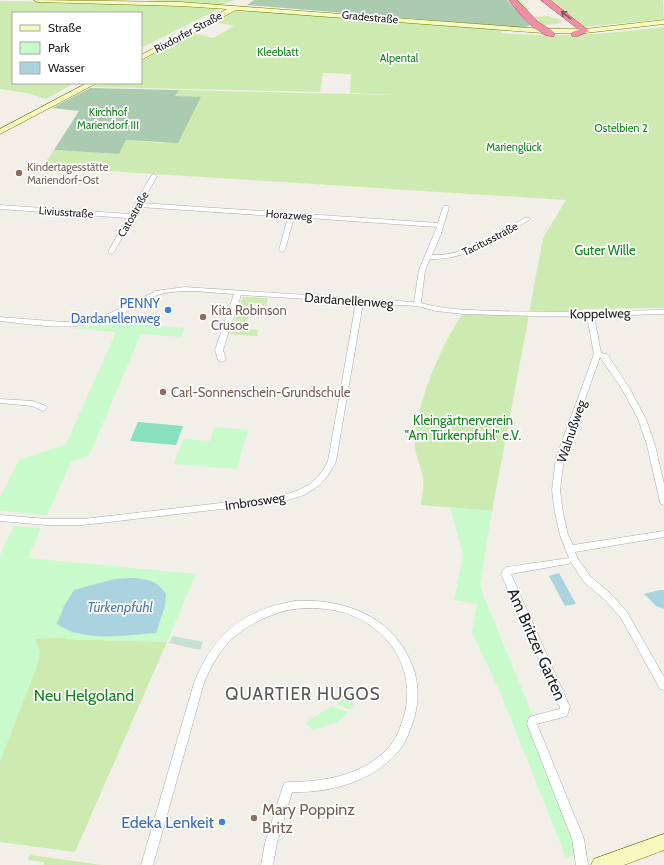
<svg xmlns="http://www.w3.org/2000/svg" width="664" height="865" viewBox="0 0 664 865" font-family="Cabin,sans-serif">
	<rect width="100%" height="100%" fill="#f2efe9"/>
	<path fill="#cdebb0" d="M146 0H234L222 5Z
		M515 0H522L521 2 526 4 523 5 530 9 527 10 534 17 548 16 561 20 562 22 557 24 543 25 547 28 560 27 559 29 541 27Z
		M551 0H663L664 19 584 27Z
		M0 1 140 3 219 9 141 48V13H13V83H75L46 99 27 93 0 89Z
		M242 10 499 29 502 33C559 38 607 34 664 27V308L583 309V313H529L543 238 566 200 107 171V168L44 164 54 150 118 154 126 140 163 143 201 98 175 96 177 90 396 95 350 93 351 74 323 73 320 92 94 87 101 83H141V61L193 33 213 38 234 26 215 22 235 11Z
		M243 297 268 298 265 307 262 306 263 303H253L245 327 247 329 258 330 257 336 230 334Z
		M463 313 529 315 492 511 421 505C422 496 424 486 423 477 421 467 416 457 415 447 414 407 441 345 463 313Z
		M65 637 66 639 167 642 75 852 0 842V761L38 663 34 639Z
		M30 855 102 865H44V862L28 860Z"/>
	<path fill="#c6e0d4" d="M173 636 203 642 200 650 169 643Z"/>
	<path fill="#aacbaf" d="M254 0H507L530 25 524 28 247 5Z
		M90 88 177 90H179L175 96 201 97 178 143 126 140 119 154 54 150 79 111 52 108Z"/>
	<path fill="#c8facc" d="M107 322 185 328 181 337 141 334 89 456 71 462 47 515 0 511V498L19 460 66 444 116 332 71 328 92 326Z
		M214 427 248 430 237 469 174 464 183 439 210 441Z
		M450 507 492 511 480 587 533 716 579 853 566 858 500 692 472 633 477 604 454 600 463 556Z
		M14 526 41 528 28 558 196 574 167 642 66 639 65 637 35 639 40 652 38 663 0 761V555Z
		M347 689H356V698L351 710 337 705Z
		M332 706 348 712 336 723 312 730 306 722Z"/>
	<path fill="#88e0be" d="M138 422 183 426 176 445 130 441Z"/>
	<path fill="#aad3df" d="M559 573 576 604 565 606 549 576Z
		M134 578C150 580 156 580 166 594L165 606 156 633C125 635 84 643 57 624L64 606 74 590 114 579Z
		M659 590H664V609L656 606 644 594Z"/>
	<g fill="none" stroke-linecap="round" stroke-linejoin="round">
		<g stroke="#a9a9a9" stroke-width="1">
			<path id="street" d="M154 174 157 176 142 203 438 223 443 207 444 206H448L449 207 441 234 432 255C467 256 496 234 525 218H529V220C498 238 468 260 430 259L425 270 421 303C445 310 471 310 496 311 552 313 608 311 664 310V314L594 316 601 353 607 354 630 389 646 419 655 445 664 484V505L661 504 660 502 647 445 638 419 622 389 600 357 564 458 560 490 563 513 568 535 573 545 664 531V537L575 552 578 559 590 576 611 594 627 612 664 677V690L660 689 621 618 605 600 584 582 571 562 567 564 511 574 570 707 567 716 537 724 584 839 588 865H576L572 839 527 724 529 717 559 709 560 707 501 574 504 569 507 567 569 558 560 535 555 513 552 490 556 458 594 354 587 316H536L464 314 436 311 417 306 363 303 336 461C323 490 303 498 273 503L83 525H47L0 521V515L47 519H83L273 497C299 492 316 486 328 461L356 302 241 295 223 350 226 360 222 362 218 360 215 350 234 294C210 293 184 288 161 294 147 298 135 307 123 313 112 318 100 322 88 324 60 330 29 324 0 321V317L63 322 87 321 108 314 156 291 184 287 414 302 419 270 437 227 294 217 285 250 282 252 279 250 288 217 140 207 114 252 111 254 108 252 127 218 0 209V205L129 214 151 176Z
				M0 399 33 401 46 406 47 408 43 411 32 406 0 403Z
				M295 601C340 598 387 614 408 656 418 675 420 694 415 715 411 728 406 743 397 753 371 782 330 793 292 792L277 843 273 865H261L265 843 284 783 288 782C325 782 365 775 390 746 397 737 401 726 404 716 419 662 379 615 326 609 308 607 289 608 272 615 236 629 218 648 204 683L153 865H141L194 683C214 634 242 610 295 601Z"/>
		</g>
		<g stroke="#707d05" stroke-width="1">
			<path id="secondary" d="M34 0 180 2 543 29H585L664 20V24L585 33H543L236 10 141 60V55L227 9 180 6 37 2Z
				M87 83H97L0 134V129Z
				M664 834V850L624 865H591L594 859Z"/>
		</g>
		<g stroke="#dc2a67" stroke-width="1">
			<path id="highway" d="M509 0H517L538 22 554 32V36C539 39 517 11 509 0Z
				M541 0H550L589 31 578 36H572V32L579 30Z"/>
		</g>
		<use href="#street" fill="#fff" fill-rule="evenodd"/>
		<use href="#secondary" fill="#f7fabf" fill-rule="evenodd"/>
		<use href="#highway" fill="#e892a2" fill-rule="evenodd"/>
	</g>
	<defs><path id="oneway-shaft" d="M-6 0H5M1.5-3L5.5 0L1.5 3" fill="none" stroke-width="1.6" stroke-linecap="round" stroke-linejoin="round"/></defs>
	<use stroke="#7b545c" href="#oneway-shaft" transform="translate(566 15) rotate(-141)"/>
	<g fill="#8d6e63" stroke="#fff" stroke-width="1.5">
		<circle cx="19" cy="173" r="4"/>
		<circle cx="203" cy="317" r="4"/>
		<circle cx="163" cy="392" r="4"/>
		<circle cx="254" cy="818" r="4"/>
	</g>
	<g fill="#3f7fe0" stroke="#fff" stroke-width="1.5">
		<circle cx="168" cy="310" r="4"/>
		<circle cx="222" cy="822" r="4"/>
	</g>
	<g text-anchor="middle" stroke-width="3.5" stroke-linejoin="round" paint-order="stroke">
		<g font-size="11" fill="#222" stroke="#fff">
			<text transform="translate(370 17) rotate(5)" y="4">Gradestraße</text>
			<text transform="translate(188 32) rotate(-28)" y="4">Rixdorfer Straße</text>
			<text transform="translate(66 212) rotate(4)" y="4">Liviusstraße</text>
			<text transform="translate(133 214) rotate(-60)" y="4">Catostraße</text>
			<text transform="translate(289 215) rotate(4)" y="4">Horazweg</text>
			<text transform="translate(490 239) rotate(-27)" y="4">Tacitusstraße</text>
		</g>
		<g font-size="11" fill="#0c8416" stroke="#fff">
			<text x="278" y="56">Kleeblatt</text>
			<text x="399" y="62">Alpental</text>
			<text x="108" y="116">Kirchhof<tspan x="108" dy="13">Mariendorf III</tspan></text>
			<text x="621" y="132">Ostelbien 2</text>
			<text x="514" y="151">Marienglück</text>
		</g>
		<g font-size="11" fill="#785e54" stroke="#fff" text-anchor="start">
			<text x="27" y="171">Kindertagesstätte<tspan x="27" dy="13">Mariendorf-Ost</tspan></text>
		</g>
		<g font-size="13" fill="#0c8416" stroke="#fff">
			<text x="605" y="255">Guter Wille</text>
			<text x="463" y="425">Kleingärtnerverein<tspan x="463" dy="15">"Am Türkenpfuhl" e.V.</tspan></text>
		</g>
		<g font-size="13" fill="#222" stroke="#fff">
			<text transform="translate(349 300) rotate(4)" y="5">Dardanellenweg</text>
			<text transform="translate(600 313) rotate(-1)" y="5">Koppelweg</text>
			<text transform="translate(571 431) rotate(-71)" y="5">Walnußweg</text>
			<text transform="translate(255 501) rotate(-8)" y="5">Imbrosweg</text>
		</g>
		<g font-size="13" fill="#366cbe" stroke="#fff" text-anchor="end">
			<text x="160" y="308">PENNY<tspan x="160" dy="15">Dardanellenweg</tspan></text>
		</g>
		<g font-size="13" fill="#785e54" stroke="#fff" text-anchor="start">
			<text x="211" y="315">Kita Robinson<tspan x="211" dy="15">Crusoe</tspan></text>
			<text x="171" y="397">Carl-Sonnenschein-Grundschule</text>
		</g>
		<g font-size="14" font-style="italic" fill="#4a7aab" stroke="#fff">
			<text x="120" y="612">Türkenpfuhl</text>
		</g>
		<g font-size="16" fill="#222" stroke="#fff">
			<text transform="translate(537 644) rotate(66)" y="6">Am Britzer Garten</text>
		</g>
		<g font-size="16" fill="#0c8416" stroke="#fff">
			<text x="84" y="701">Neu Helgoland</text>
		</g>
		<g font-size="16" fill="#785e54" stroke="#fff" text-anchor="start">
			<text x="262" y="815">Mary Poppinz<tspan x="262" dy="18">Britz</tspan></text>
		</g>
		<g font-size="16" fill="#366cbe" stroke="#fff" text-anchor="end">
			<text x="214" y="828">Edeka Lenkeit</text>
		</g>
		<g font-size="17" letter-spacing="1" fill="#555" stroke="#fff">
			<text x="303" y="700">QUARTIER HUGOS</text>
		</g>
	</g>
	<rect x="12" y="12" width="130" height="72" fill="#ffffff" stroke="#a7a7a7"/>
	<rect x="20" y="25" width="20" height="6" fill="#f7fabf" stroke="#a7a7a7"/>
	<text x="48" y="32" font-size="12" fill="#222222">Straße</text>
	<rect x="20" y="42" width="20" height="12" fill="#c8facc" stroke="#a7a7a7"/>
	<text x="48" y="52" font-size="12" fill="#222222">Park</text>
	<rect x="20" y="62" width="20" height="12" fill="#aad3df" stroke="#a7a7a7"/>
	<text x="48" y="72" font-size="12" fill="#222222">Wasser</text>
</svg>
